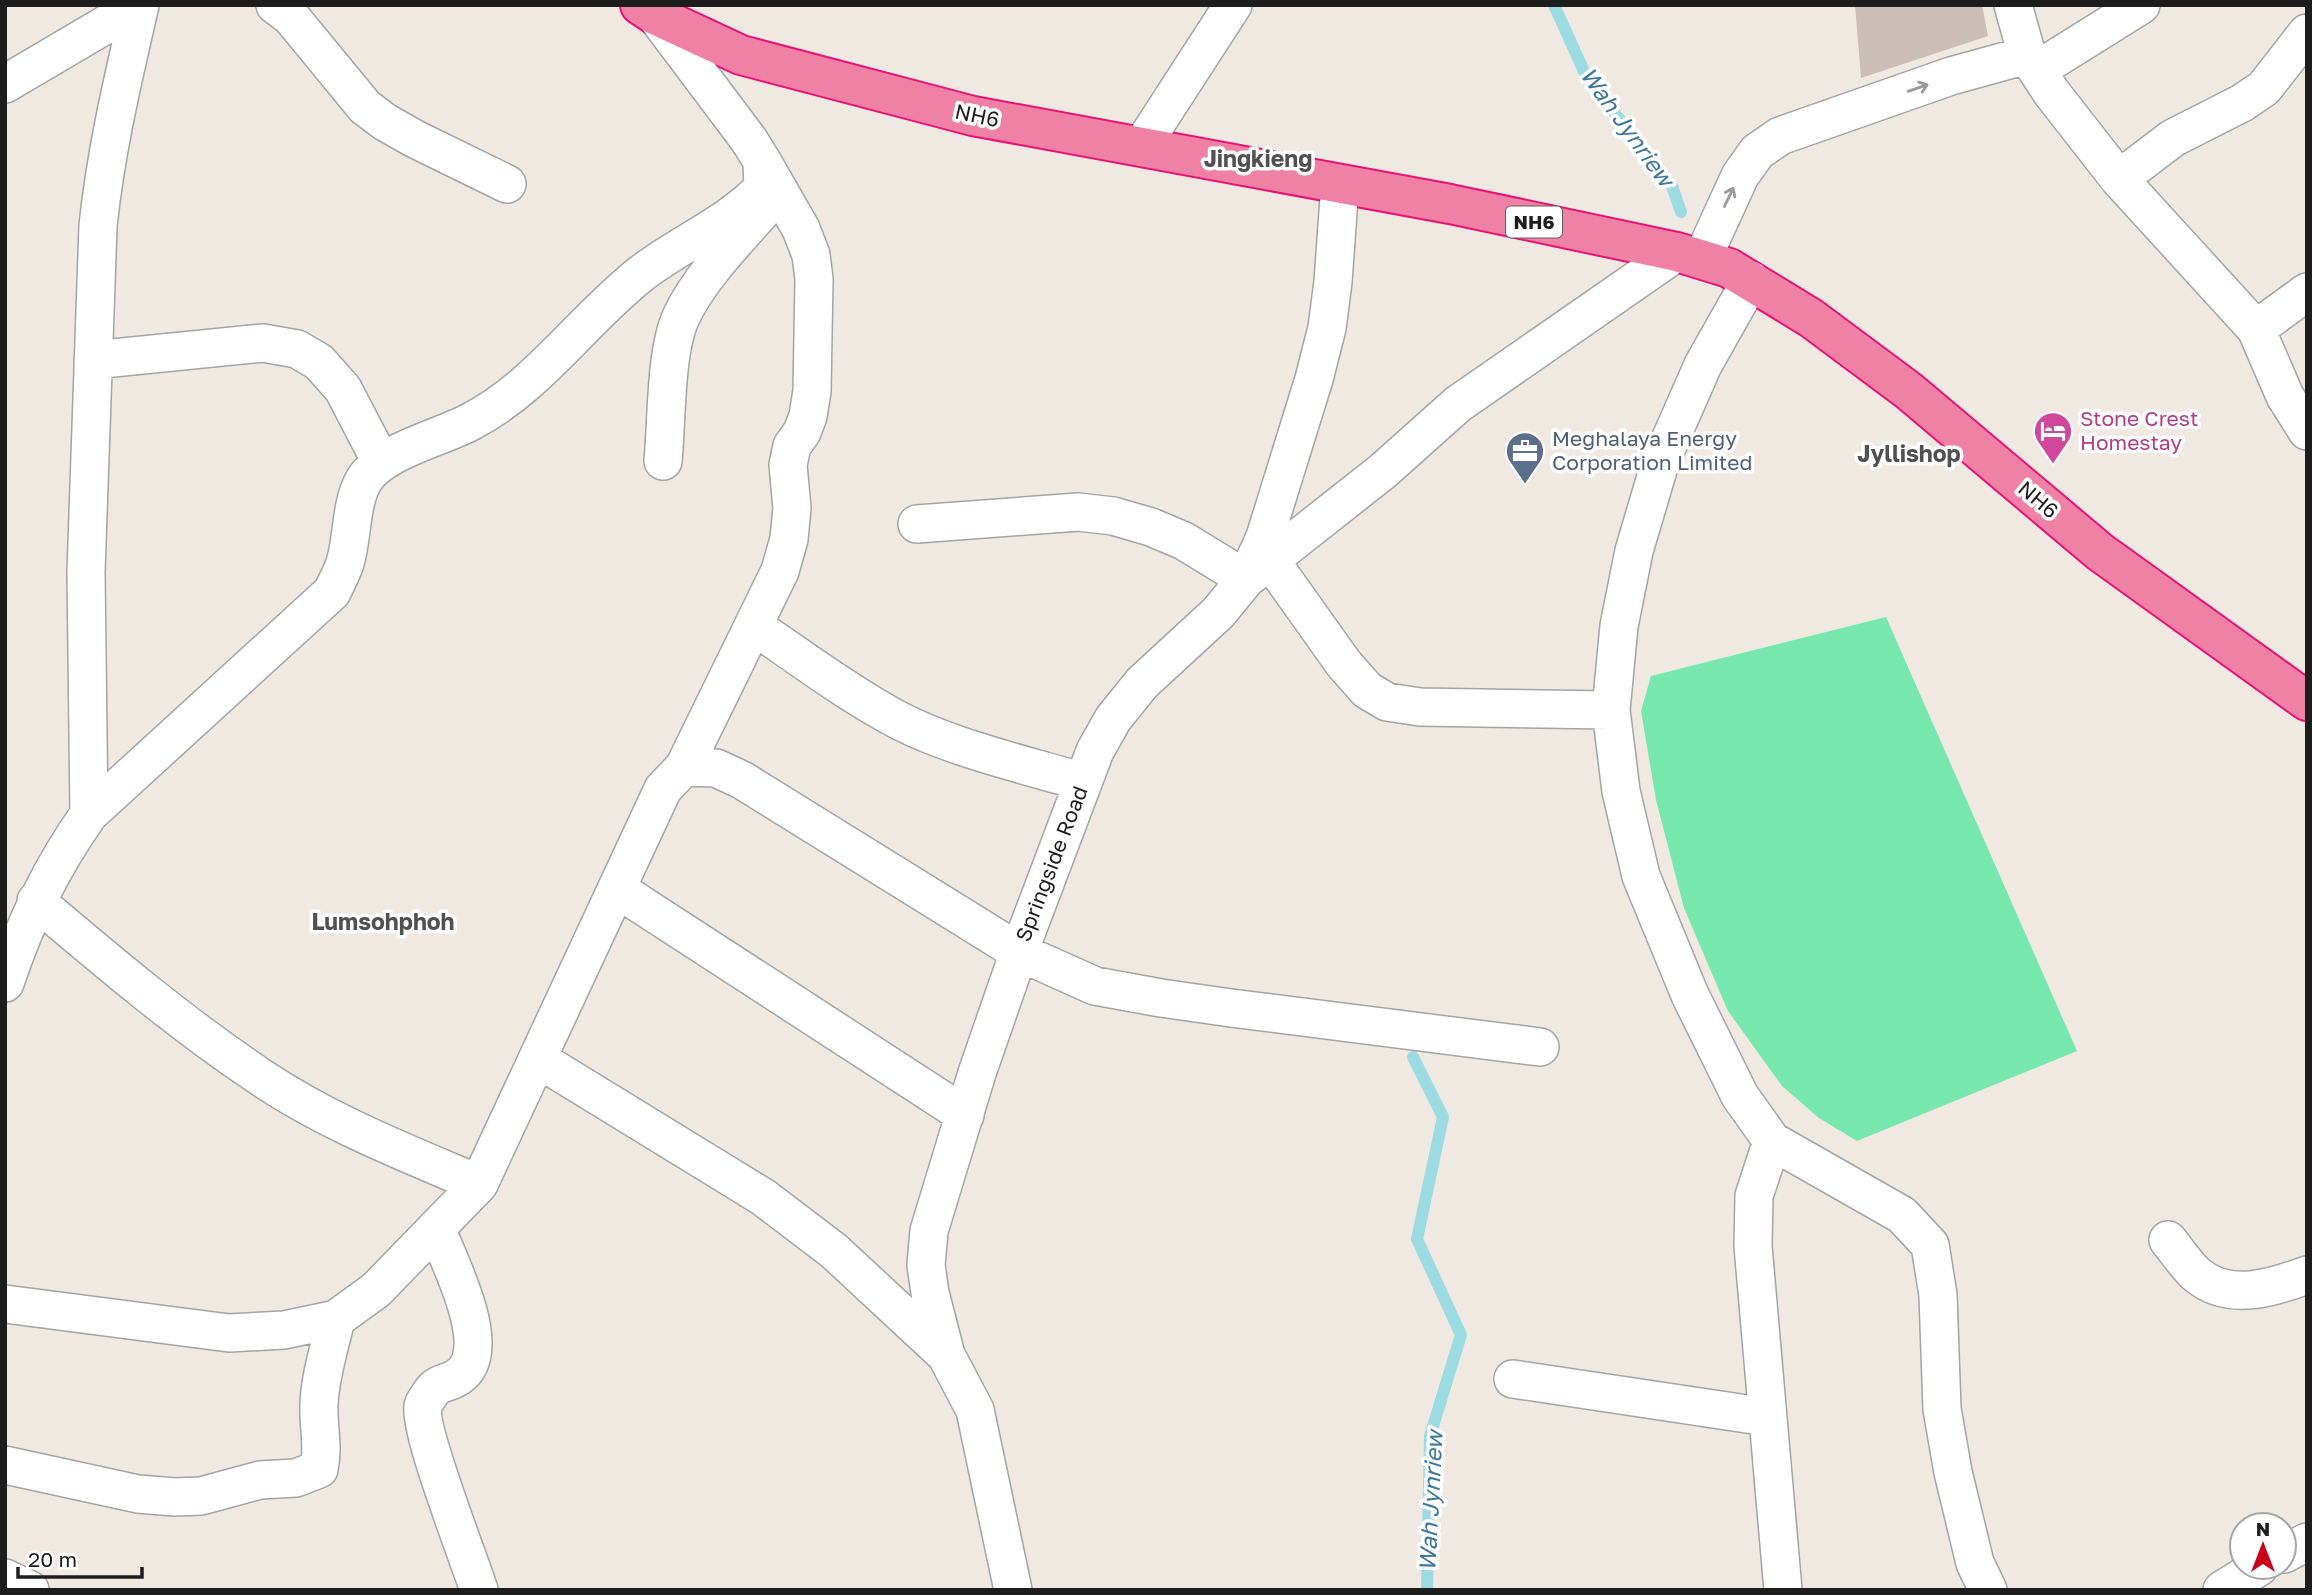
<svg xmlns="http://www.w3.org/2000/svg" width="2312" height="1595" viewBox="0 0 2312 1595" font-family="'Golos Text',sans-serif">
	<rect width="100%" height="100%" fill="#efe9e1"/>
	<path fill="#77e7ad" d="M1886 617 2077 1051 1857 1141 1819 1118 1782 1086 1728 1011 1684 908 1656 800 1641 711 1651 676Z"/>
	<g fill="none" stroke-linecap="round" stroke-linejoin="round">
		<path stroke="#9ddbe2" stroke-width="12" d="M1554 5 1587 78 1672 186 1681 212
			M1413 1057 1443 1117 1417 1239 1461 1335 1430 1436 1427 1590"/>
	</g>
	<path fill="#cbbeb7" d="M1855 5H1982L1988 36 1861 78Z"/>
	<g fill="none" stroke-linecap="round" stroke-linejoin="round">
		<g stroke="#a4a4a4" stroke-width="40">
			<path id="street" d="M275 5 291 17 365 107 385 122 415 139 507 184
				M2013 5 2027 55 2051 92 2119 179 2256 329 2285 396 2307 431
				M2037 70 2141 5
				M5 84 139 5
				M1141 147 1233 5
				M2119 179 2173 138 2242 103 2264 88 2307 33
				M1702 259 1740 176 1757 152 1780 136 1951 76 2027 55
				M1751 280 1703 365 1660 463 1634 551 1619 626 1611 710 1621 791 1641 876 1690 995 1740 1096 1772 1141 1902 1215 1930 1245 1938 1295 1942 1409 1953 1472 1975 1563 1988 1590
				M2256 329 2307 292
				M93 360 263 343 297 349 319 362 343 389 381 462
				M663 461C667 420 665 352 681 317 700 276 740 237 769 203
				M917 524 1078 512 1113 516 1151 527 1184 541 1246 579 1383 471 1458 404 1677 252
				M1270 560 1344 664 1367 690 1387 702 1420 707 1611 710
				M754 626C798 656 842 689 889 715 943 746 1023 764 1083 782
				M684 767 780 571 789 539 792 508 788 465 792 446 802 432 808 416 812 391 814 279 811 255 801 229 762 161
				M89 814 86 572 98 226C106 150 123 79 140 5
				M617 889 965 1115
				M36 901C108 962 180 1023 259 1076 327 1122 404 1152 479 1184
				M5 983C26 920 51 868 89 814L332 592C336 583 342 573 345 563 353 537 350 504 364 480 382 451 440 438 470 422 538 387 582 320 642 273 681 243 729 224 763 188L762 161 749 140 655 15
				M538 1059 763 1197 834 1251 946 1355
				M1772 1141 1754 1196 1753 1246 1783 1590
				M436 1228C449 1262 497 1351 458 1377 444 1386 438 1380 428 1397 426 1400 424 1402 423 1406 418 1429 469 1559 479 1590
				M2168 1240C2177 1251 2186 1265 2196 1274 2228 1302 2272 1288 2307 1275
				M5 1304 229 1333 284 1330 336 1319 376 1290 479 1184 663 789 684 767 716 768 742 780 1019 952 1095 986 1161 998 1231 1008 1540 1047
				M1513 1379 1767 1417
				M5 1465 138 1494 175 1497 201 1496 260 1480 296 1478 319 1469C324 1446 318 1427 319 1404 320 1376 330 1346 336 1319
				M2284 1554 2307 1542
				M5 1578 30 1590
				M1013 1590 975 1410 946 1355 930 1293 926 1265 929 1231 977 1073 1019 952 1095 751 1113 719 1142 683 1218 613 1246 579 1265 537 1314 379 1327 328 1333 282 1340 184
				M2222 1590 2259 1567"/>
		</g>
		<g stroke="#e91378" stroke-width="42">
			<path id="highway" d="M640 5 655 15 741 55 973 116 1450 204 1677 252 1729 268 1811 318 1909 391 2100 552 2307 701"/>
		</g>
		<use href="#street" stroke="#fff" stroke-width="37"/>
		<use href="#highway" stroke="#ef81a4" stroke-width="38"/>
	</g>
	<defs><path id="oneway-shaft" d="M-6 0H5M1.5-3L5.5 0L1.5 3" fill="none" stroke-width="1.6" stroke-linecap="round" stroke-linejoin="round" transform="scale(1.75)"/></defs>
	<g stroke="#999">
		<use href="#oneway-shaft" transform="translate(1918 88) rotate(-19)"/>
		<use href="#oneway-shaft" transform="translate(1729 197) rotate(-64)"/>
	</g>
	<defs>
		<g id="hotel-pin" transform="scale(2.0125)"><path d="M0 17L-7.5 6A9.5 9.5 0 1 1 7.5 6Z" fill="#d1479c" stroke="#fff"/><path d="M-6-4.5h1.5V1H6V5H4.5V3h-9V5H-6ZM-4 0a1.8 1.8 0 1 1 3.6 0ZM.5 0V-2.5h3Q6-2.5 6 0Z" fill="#fff"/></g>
		<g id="office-pin" transform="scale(2.0125)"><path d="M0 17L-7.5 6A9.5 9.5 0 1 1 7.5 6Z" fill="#5c6f8a" stroke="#fff"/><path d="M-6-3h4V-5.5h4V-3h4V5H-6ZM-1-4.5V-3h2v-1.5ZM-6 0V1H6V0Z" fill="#fff"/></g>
	</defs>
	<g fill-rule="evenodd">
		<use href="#hotel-pin" x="2053" y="431"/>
		<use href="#office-pin" x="1525" y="451"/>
	</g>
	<g text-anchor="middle" stroke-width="7" stroke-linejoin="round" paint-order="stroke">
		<rect fill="#fff" stroke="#616161" stroke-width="2" x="1506" y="206.5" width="56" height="31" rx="5"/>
		<g font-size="19" font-weight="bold" fill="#1d1d1d">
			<text x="1534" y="229">NH6</text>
		</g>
		<g font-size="21" fill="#1d1d1d" stroke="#fff">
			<text transform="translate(977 116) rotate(12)" y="7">NH6</text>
			<text transform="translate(2038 500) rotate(40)" y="7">NH6</text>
			<text transform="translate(1052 864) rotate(-69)" y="7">Springside Road</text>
		</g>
		<g font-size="21" fill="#b23c85" stroke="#fff" text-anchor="start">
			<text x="2080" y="426">Stone Crest<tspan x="2080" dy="24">Homestay</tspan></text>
		</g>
		<g font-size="21" fill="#4e5e75" stroke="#fff" text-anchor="start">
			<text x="1552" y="446">Meghalaya Energy<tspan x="1552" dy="24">Corporation Limited</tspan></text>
		</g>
		<g font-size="23" font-style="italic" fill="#39789c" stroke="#fff">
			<text transform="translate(1627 127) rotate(54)" y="8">Wah Jynriew</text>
			<text transform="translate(1431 1501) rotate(-87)" y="8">Wah Jynriew</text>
		</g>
		<g font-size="23" font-weight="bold" fill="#505050" stroke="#fff">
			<text x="1258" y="167">Jingkieng</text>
			<text x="1909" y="462">Jyllishop</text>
			<text x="383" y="930">Lumsohphoh</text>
		</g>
	</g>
	<rect width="2312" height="1595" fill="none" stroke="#1d1d1d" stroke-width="14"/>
	<g transform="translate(2263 1546)"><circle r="33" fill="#ffffff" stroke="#a5a5a5" stroke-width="2"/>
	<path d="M0-5L12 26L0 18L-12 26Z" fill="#ca001a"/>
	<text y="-10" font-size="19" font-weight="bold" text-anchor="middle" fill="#1d1d1d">N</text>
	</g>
	<path d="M18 1567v10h124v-10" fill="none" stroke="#1d1d1d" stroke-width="3.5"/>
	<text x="28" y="1567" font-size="21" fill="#1d1d1d" stroke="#ffffff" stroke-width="5" paint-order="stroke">20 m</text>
</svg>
